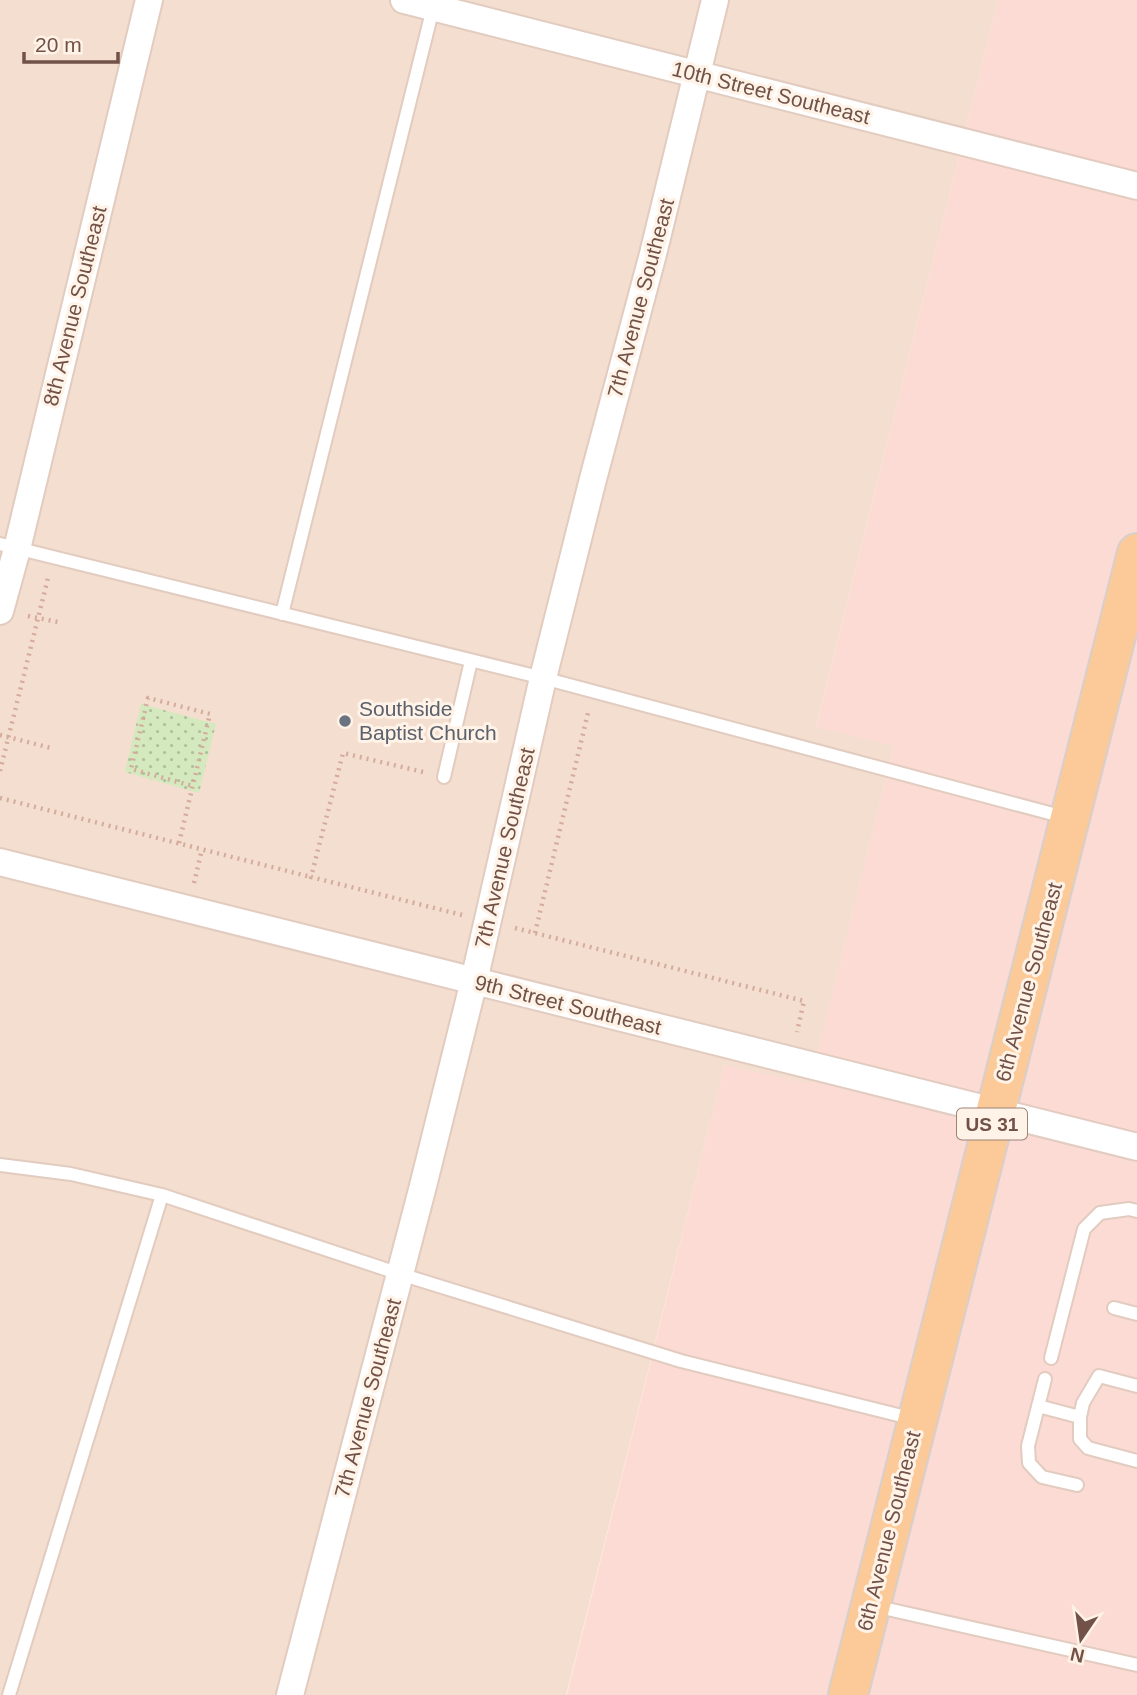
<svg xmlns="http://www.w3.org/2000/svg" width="1137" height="1695" viewBox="0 0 1137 1695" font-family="Arial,sans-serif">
	<defs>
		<pattern id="park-dots" width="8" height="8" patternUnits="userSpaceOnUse" patternTransform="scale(1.75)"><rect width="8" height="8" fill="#d5e9bf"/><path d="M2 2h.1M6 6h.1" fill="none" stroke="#b1bf9d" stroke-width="1.8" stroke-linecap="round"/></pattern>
	</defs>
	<rect width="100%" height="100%" fill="#fceee0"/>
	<path fill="#f3decf" d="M0 0H998L816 726 894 746 810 1085 725 1065 566 1695H0Z"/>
	<path fill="#fcdbd4" d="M998 0H1137V1695H567L725 1065 810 1084 894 746 816 727Z"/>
	<path fill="url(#park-dots)" d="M141 704 216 724 199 793 125 772Z"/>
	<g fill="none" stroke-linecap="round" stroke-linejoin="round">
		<g stroke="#e2cbbf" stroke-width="16">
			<path id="lane" d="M0 544 543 678 1068 818
				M282 614 434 4
				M444 777 471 661
				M0 1165 71 1174 162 1195 400 1274 681 1361 914 1419
				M1114 1308 1137 1314
				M1051 1358 1084 1229 1100 1213 1129 1209 1137 1211
				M1045 1379 1028 1446 1029 1463 1042 1477 1077 1485
				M1137 1386 1099 1376 1083 1403 1080 1417V1439L1088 1448 1137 1461
				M1038 1406 1080 1417
				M874 1606 1137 1665
				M9 1695 162 1195"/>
		</g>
		<g stroke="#e2cbbf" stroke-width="30">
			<path id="street" d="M404 0 1137 186
				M0 611 17 549 149 0
				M0 862 1137 1147
				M290 1695 423 1186 474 981 543 678 593 479 653 254 715 0"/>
		</g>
		<g stroke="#d8cfcc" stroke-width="42">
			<path id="primary" d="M848 1695C944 1314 1043 934 1137 553"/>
		</g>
		<path stroke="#d5ab9c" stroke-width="4.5" stroke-dasharray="2 5" stroke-linecap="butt" d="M28 616 58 622
			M0 735 51 748
			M0 771 48 578
			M423 772 343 753 311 877 462 915
			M0 798 311 877
			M179 843 210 714 148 698 131 769 193 786
			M194 883 202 849
			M515 928 804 1001 797 1032
			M535 933 588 713"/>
		<use href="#lane" stroke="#fff" stroke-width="12"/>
		<use href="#street" stroke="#fff" stroke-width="26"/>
		<use href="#primary" stroke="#fbca98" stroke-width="38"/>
	</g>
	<circle fill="#6b7280" stroke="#fff2e6" stroke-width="2.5" cx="345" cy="721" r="7"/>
	<g text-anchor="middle" stroke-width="6" stroke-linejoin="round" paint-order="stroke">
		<rect fill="#fff2e6" stroke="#9c8277" stroke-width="2" x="957" y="1108.5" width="70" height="31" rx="5"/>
		<g font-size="19" font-weight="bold" fill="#725248">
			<text x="992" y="1131">US 31</text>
		</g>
		<g font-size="21" fill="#725248" stroke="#fff2e6">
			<text transform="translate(771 93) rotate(14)" y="7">10th Street Southeast</text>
			<text transform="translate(641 298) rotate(-75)" y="7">7th Avenue Southeast</text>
			<text transform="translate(75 306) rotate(-76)" y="7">8th Avenue Southeast</text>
			<text transform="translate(505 848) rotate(-77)" y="7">7th Avenue Southeast</text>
			<text transform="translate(1029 982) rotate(-75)" y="7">6th Avenue Southeast</text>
			<text transform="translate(568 1005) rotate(14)" y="7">9th Street Southeast</text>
			<text transform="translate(368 1398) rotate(-75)" y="7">7th Avenue Southeast</text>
			<text transform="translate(889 1531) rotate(-76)" y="7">6th Avenue Southeast</text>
		</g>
		<g font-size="21" fill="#5b616d" stroke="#fff2e6" text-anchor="start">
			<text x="359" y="716">Southside<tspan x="359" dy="24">Baptist Church</tspan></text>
		</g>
	</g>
	<g transform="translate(1081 1639) rotate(193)" stroke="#fff2e6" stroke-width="5" paint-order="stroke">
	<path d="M0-5L12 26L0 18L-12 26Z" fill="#725248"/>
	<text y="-10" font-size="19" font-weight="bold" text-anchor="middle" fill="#725248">N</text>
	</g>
	<path d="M24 52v10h94v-10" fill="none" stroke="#725248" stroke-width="3.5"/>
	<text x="35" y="52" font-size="21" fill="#725248" stroke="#fff2e6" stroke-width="5" paint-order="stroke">20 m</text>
</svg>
